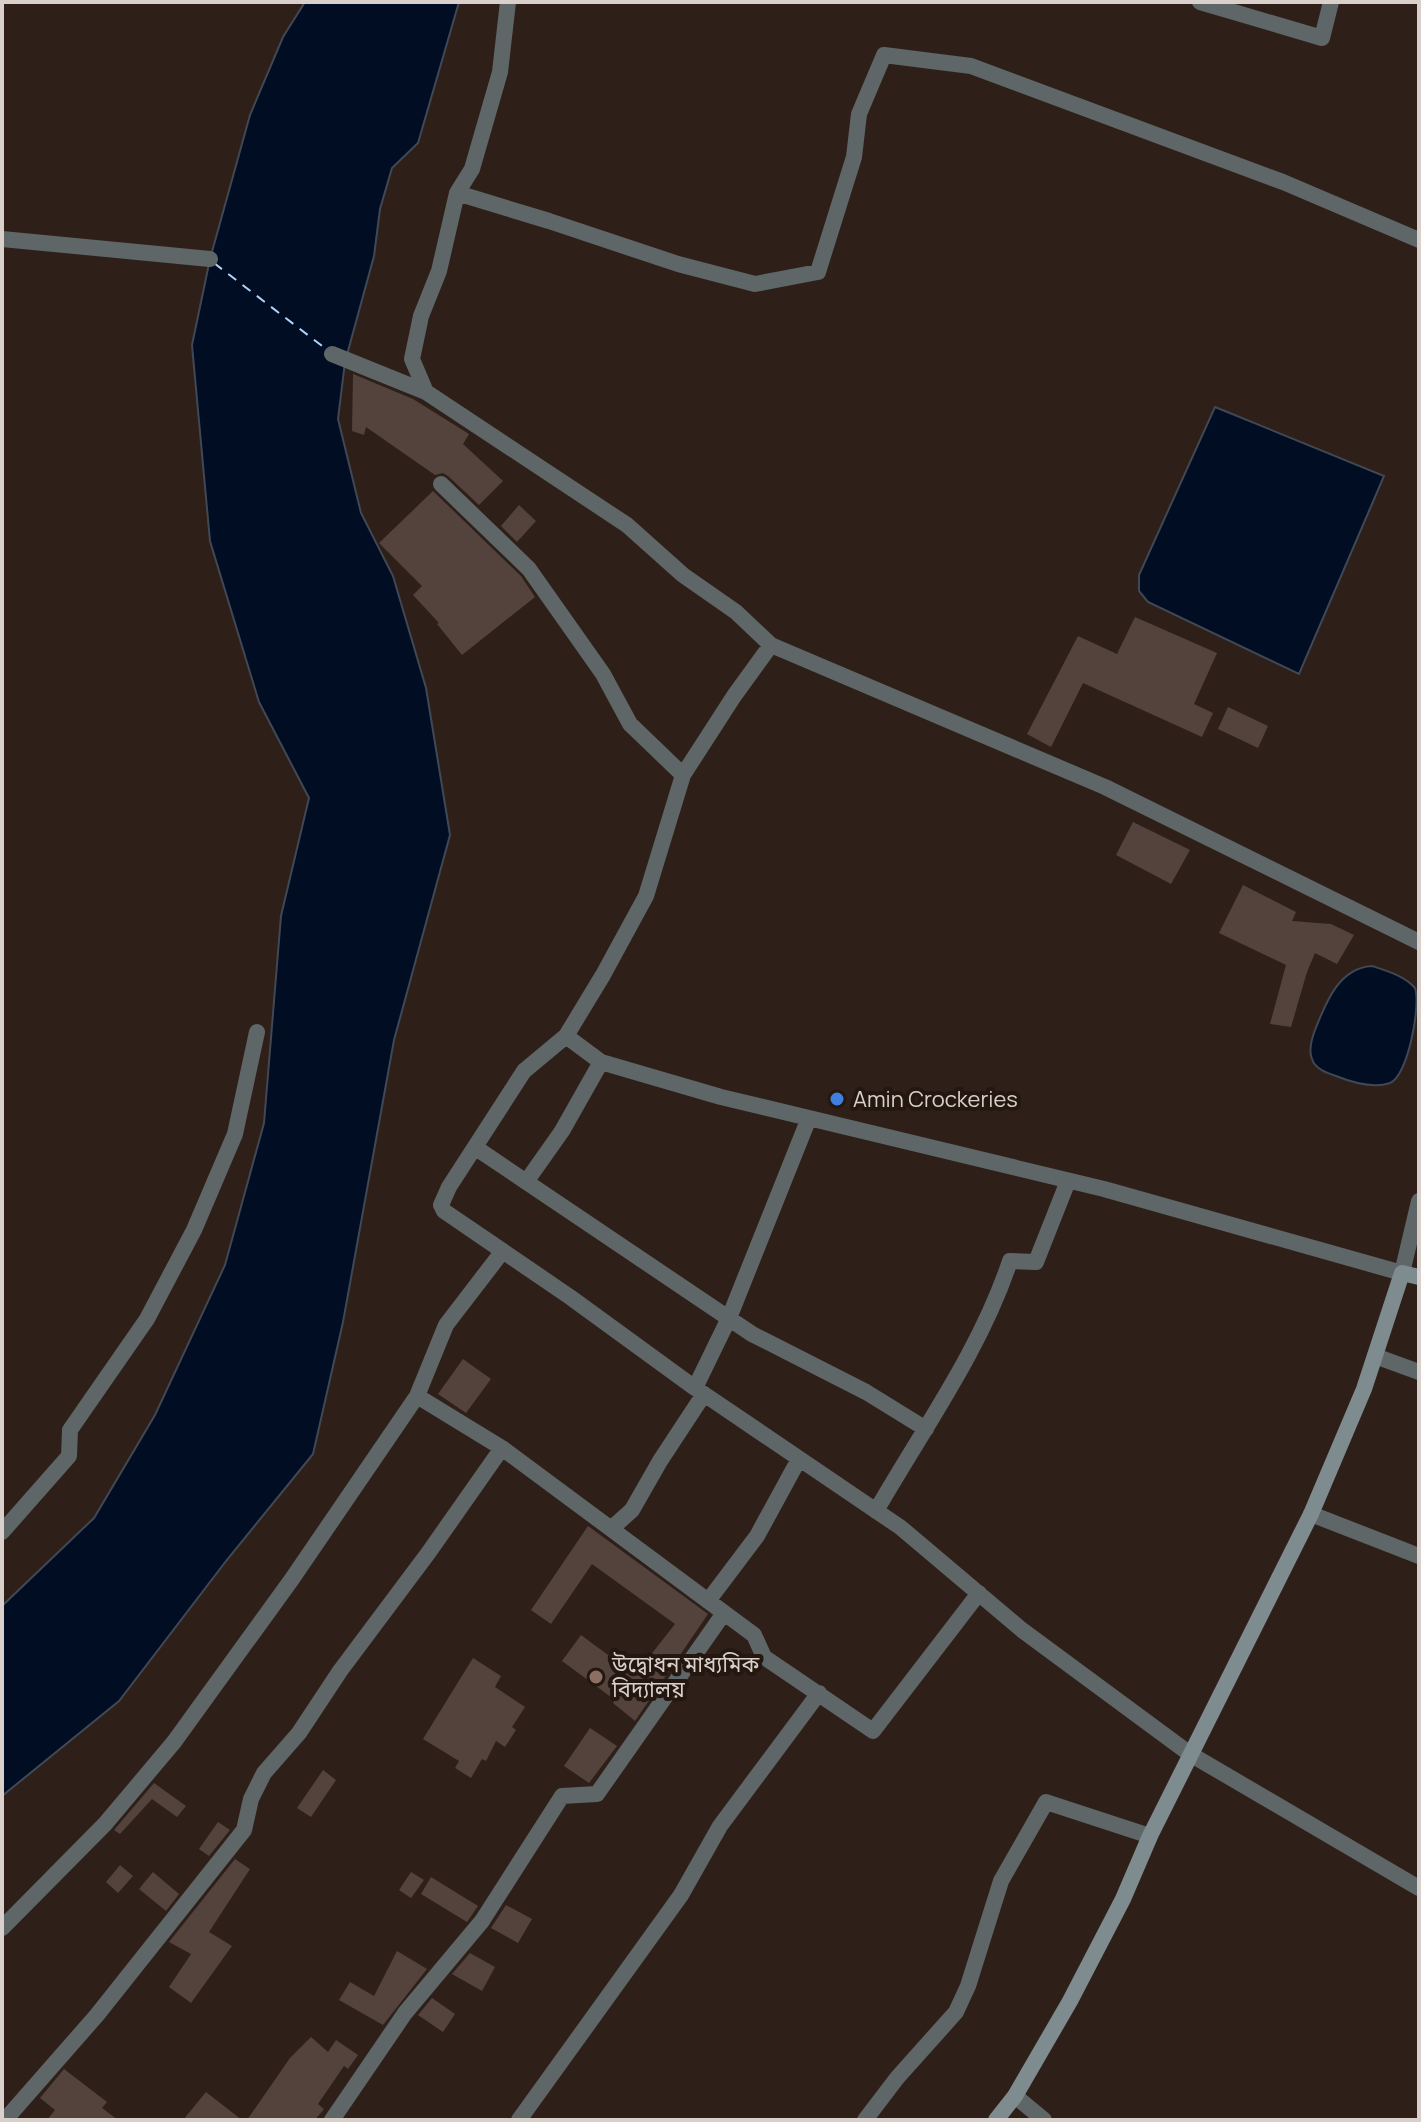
<svg xmlns="http://www.w3.org/2000/svg" width="1421" height="2122" viewBox="0 0 1421 2122" font-family="Manrope,'Noto Sans Bengali',sans-serif">
	<rect width="100%" height="100%" fill="#2e2019"/>
	<path fill="#000d22" stroke="#414855" stroke-width="2" d="M305 2H459L418 143 392 168 380 209 374 256 345 362 338 419 361 513 393 576 426 688 450 835 394 1040 343 1322 313 1454 226 1561 119 1701 2 1796V1606L94 1518 155 1415 225 1265 264 1123 281 916 309 798 259 702 210 541 192 345 210 259 250 115 283 37Z
		M1215 407 1384 476 1299 674 1148 602 1139 591V575Z
		M1372 966C1387 971 1405 976 1415 988 1421 1005 1408 1076 1390 1083 1373 1089 1351 1082 1336 1076 1327 1073 1315 1069 1312 1059 1308 1050 1312 1038 1315 1030 1326 1002 1339 968 1372 966Z"/>
	<g fill="none" stroke-linecap="round" stroke-linejoin="round">
		<path stroke="#b2d4fa" stroke-width="2" stroke-dasharray="10 8" stroke-linecap="butt" d="M214 263 326 349"/>
	</g>
	<path fill="#53433c" d="M353 374 413 399 469 434 463 444 503 481 479 505 448 476 443 473 435 475 366 427 364 435 352 431Z
		M433 491 521 576 535 597 462 655 437 624 439 623 413 595 422 586 379 543Z
		M519 505 536 521 517 542 501 526Z
		M1135 617 1217 653 1194 704 1213 713 1202 737 1083 683 1051 747 1027 734 1078 636 1117 654Z
		M1228 707 1268 726 1258 748 1218 729Z
		M1133 822 1190 850 1171 884 1116 855Z
		M1243 885 1296 912 1292 921 1331 924 1354 935 1337 964 1315 953 1307 972 1291 1027 1270 1024 1286 965 1219 933Z
		M463 1359 491 1379 466 1413 438 1394Z
		M588 1526 708 1614 635 1721 613 1703 615 1700 562 1661 581 1635 635 1675 675 1624 592 1564 551 1624 531 1610Z
		M473 1658 501 1676 495 1687 525 1707 512 1727 516 1730 505 1747 496 1741 486 1761 482 1759 471 1778 455 1768 459 1761 423 1739Z
		M590 1728 617 1746 589 1783 564 1766Z
		M323 1770 336 1780 311 1817 297 1808Z
		M154 1783 186 1806 177 1817 152 1799 120 1834 114 1830Z
		M218 1822 230 1830 209 1856 199 1849Z
		M235 1859 250 1869 209 1932 232 1946 191 2003 169 1987 191 1954 169 1942Z
		M120 1865 133 1876 118 1893 106 1882Z
		M153 1872 179 1894 166 1911 139 1889Z
		M411 1872 424 1880 411 1898 399 1890Z
		M431 1877 478 1906 467 1922 421 1894Z
		M506 1905 532 1919 518 1943 491 1928Z
		M397 1951 427 1969 383 2025 339 2000 350 1982 374 1996Z
		M470 1953 495 1967 482 1991 452 1974Z
		M432 1998 455 2014 443 2032 418 2015Z
		M311 2037 328 2052 336 2040 358 2055 348 2069 344 2066 318 2104 324 2109 315 2120H247L290 2058Z
		M64 2069 107 2102 102 2108 118 2120H47L55 2110 40 2098Z
		M206 2092 242 2120H183Z"/>
	<g fill="none" stroke-linecap="round" stroke-linejoin="round">
		<path stroke="#5e6668" stroke-width="16" d="M508 2 500 72 472 169 457 193 439 271 421 316 412 359 426 392 627 525 683 575 736 612 771 645 1105 787 1419 942
			M1200 2 1322 38 1331 2
			M457 193 549 221 678 264 755 284 818 272 854 157 859 114 884 55 971 66 1283 182 1419 240
			M2 239 210 259
			M332 354 426 392
			M441 484 529 569 603 674 630 724 683 775
			M771 645 734 696 683 775 646 896 603 975 566 1036 524 1071 449 1187 441 1205 444 1211 570 1297 695 1388 900 1527 1022 1630 1190 1754 1419 1888
			M566 1036 601 1062 721 1097 1104 1189 1402 1273 1419 1201
			M476 1148 752 1334 866 1392 926 1429
			M526 1182 562 1131 601 1062
			M1375 1356 1419 1372
			M695 1388 729 1318 809 1118
			M417 1396 502 1448 754 1635 764 1657 873 1731 979 1593
			M876 1511C923 1429 980 1351 1010 1261L1036 1262 1068 1181
			M1311 1514 1419 1556
			M611 1529 632 1510 660 1461 704 1394
			M2 1532 69 1456 70 1430 147 1319 194 1230 235 1134 257 1032
			M708 1601 757 1536 799 1459
			M2 1928 105 1824 174 1742 292 1579 417 1396 446 1325 502 1252
			M1015 2096 1044 2120
			M5 2120 97 2015 244 1830 251 1799 264 1773 299 1733 340 1671 429 1552 502 1448
			M332 2120 405 2013 482 1921 562 1796 597 1794 724 1613
			M519 2120 681 1895 720 1826 819 1693
			M865 2120 897 2078 956 2012 968 1986 1001 1881 1046 1802 1150 1836"/>
		<path stroke="#7e8c8f" stroke-width="16" d="M996 2120 1015 2096 1070 2001 1123 1899 1150 1836 1311 1514 1364 1389 1402 1273 1419 1277"/>
	</g>
	<circle fill="#3f7fe0" stroke="#241710" stroke-width="3" cx="837" cy="1099" r="8"/>
	<circle fill="#8d6e63" stroke="#241710" stroke-width="3" cx="596" cy="1677" r="8"/>
	<g text-anchor="middle" stroke-width="8" stroke-linejoin="round" paint-order="stroke">
		<g font-size="22" fill="#d9d0cb" stroke="#241710" text-anchor="start">
			<text x="853" y="1107">Amin Crockeries</text>
			<text x="612" y="1672">উদ্বোধন মাধ্যমিক<tspan x="612" dy="25">বিদ্যালয়</tspan></text>
		</g>
	</g>
	<rect width="1421" height="2122" fill="none" stroke="#d9d0cb" stroke-width="8"/>
</svg>
